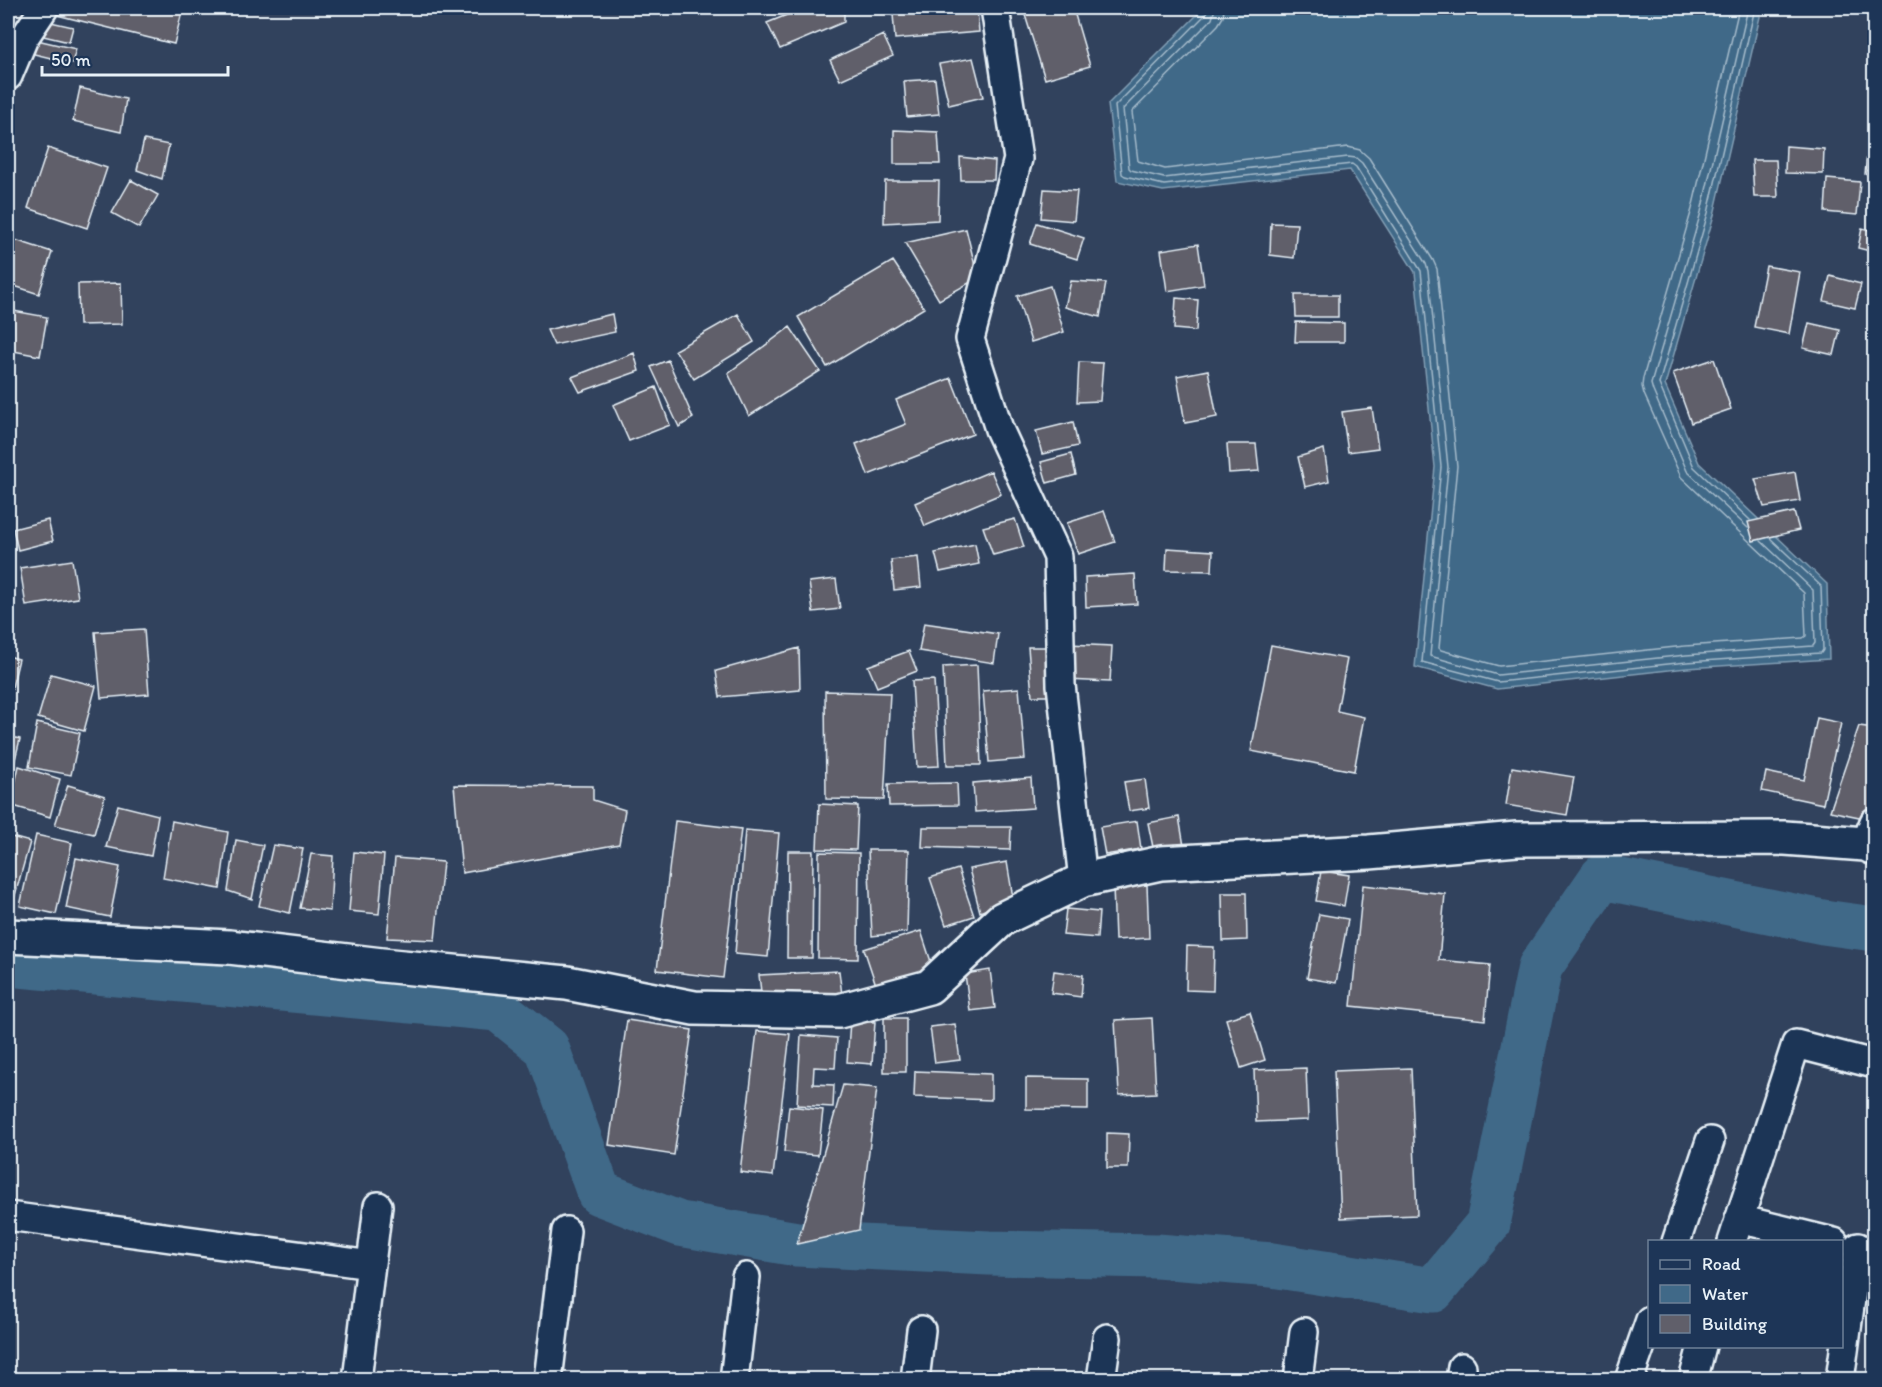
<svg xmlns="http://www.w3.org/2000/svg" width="1882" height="1387" viewBox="0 0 1882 1387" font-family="Itim,sans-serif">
	<rect width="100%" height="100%" fill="#31425d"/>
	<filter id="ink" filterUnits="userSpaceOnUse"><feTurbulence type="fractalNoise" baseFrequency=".0167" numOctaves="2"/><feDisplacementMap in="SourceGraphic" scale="12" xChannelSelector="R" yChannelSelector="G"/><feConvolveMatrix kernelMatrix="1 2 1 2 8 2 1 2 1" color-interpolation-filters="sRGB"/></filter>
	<g filter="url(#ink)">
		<path fill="#406988" stroke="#839fb5" stroke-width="1.5" d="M1204 8H1762L1714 215 1665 385 1699 463 1827 584 1829 659 1687 668 1497 689 1415 667 1435 467 1415 272 1350 170 1163 191 1117 181 1108 104Z"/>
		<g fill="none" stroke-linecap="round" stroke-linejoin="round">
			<path stroke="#a5bbcb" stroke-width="1.5" d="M1208 8 1206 14 1115 106 1122 174 1125 176 1164 185 1352 164 1356 167 1421 271 1441 467 1422 662 1498 682 1687 662 1821 653 1823 650 1821 586 1770 538
				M1215 8 1212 19 1123 109 1129 168 1131 170 1164 178 1348 157 1356 158 1362 163 1426 264 1428 271 1448 467 1430 656 1498 675 1686 655 1813 646 1815 643 1813 590 1761 541
				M1224 8 1223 17 1218 25 1132 112 1138 161 1165 169 1348 147 1360 150 1369 158 1433 260 1437 269 1457 466 1439 648 1441 650 1499 666 1685 646 1803 638 1806 636 1804 593 1681 477 1644 394 1642 386 1643 378 1692 209 1739 8
				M1748 8 1701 212 1651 384 1653 391 1687 471 1748 528
				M1750 520 1694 467 1659 384 1708 213 1755 8"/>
			<path stroke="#406988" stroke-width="45" d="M8 964 498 1009 547 1048 599 1193 680 1224 797 1244 989 1253 1157 1256 1272 1265 1433 1290 1488 1224 1540 967 1602 877 1823 922 1874 929"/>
		</g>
		<path fill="#605f6a" stroke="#e8f1f8" stroke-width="1.5" d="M58 8H183L174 44 53 14Z
			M804 8H844V22L780 49 767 23Z
			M977 8 979 32 895 39 893 14Z
			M1050 8H1073L1090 66 1045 79 1025 15Z
			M42 20 73 27 69 42 39 35Z
			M883 35 893 56 840 80 830 60Z
			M37 40 76 49 72 63 34 54Z
			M973 58 983 97 949 105 939 64Z
			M935 79 939 114 907 117 904 81Z
			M80 88 126 99 121 132 73 121Z
			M894 130 938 132 940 164H894Z
			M144 140 169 145 162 179 137 170Z
			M1786 146 1824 149 1823 174 1785 173Z
			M48 148 107 168 87 228 28 208Z
			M1867 154 1874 155V175L1865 174Z
			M960 157 995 161 994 180H961Z
			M1752 160H1776L1778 197H1754Z
			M1827 179 1860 182 1857 215 1825 212Z
			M131 180 158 195 139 228 112 213Z
			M885 181H939L938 220 884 223Z
			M1044 189 1077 191 1074 221 1041 218Z
			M1037 223 1084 238 1077 259 1030 244Z
			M1271 223 1297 224 1294 258 1270 255Z
			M1862 228 1874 231V252L1858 248Z
			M966 229 978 278 939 300 905 243Z
			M9 238 52 252 39 294 8 284Z
			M1198 244 1204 285 1167 291 1161 250Z
			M893 261 924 308 827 367 798 317Z
			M1766 266 1800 272 1789 334 1754 327Z
			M1830 276 1861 284 1855 308 1824 301Z
			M1071 281 1106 283 1100 317 1065 307Z
			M121 283 122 324 79 325 78 284Z
			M1050 286 1064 332 1031 342 1017 296Z
			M1295 295H1338V317H1296Z
			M1176 298 1198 300 1196 331 1174 329Z
			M8 310 47 317 40 356 8 350Z
			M612 314 615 332 554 345 547 330Z
			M738 314 754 342 694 379 675 350Z
			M1296 322 1344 323V342H1295Z
			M1809 323 1840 330 1834 355 1803 348Z
			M790 327 820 371 749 416 728 373Z
			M634 353 639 371 580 392 572 377Z
			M1714 359 1731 409 1691 423 1673 373Z
			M668 360 693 418 679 427 651 367Z
			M1079 362 1103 363 1100 401 1077 402Z
			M1208 370 1217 417 1185 423 1177 376Z
			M951 378 973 434 868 475 856 444 906 424 896 400Z
			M656 387 670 425 629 441 613 405Z
			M1372 408 1378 448 1348 452 1342 412Z
			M1073 422 1078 446 1042 454 1036 431Z
			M1227 444H1256L1259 471 1229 473Z
			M1324 449 1329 481 1305 487 1298 457Z
			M1071 454 1076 475 1047 483 1041 462Z
			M991 471 1001 494 925 526 915 503Z
			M1795 472 1800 501 1764 507 1755 479Z
			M1104 511 1115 542 1078 554 1067 523Z
			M1794 512 1799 530 1753 541 1748 522Z
			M1015 519 1024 547 993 555 983 527Z
			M48 520 53 541 18 550 13 529Z
			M975 544 979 564 940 572 935 553Z
			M1167 548 1213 551 1212 571 1166 570Z
			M918 557 921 587 894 590 891 560Z
			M72 560 78 598 26 606 20 568Z
			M1135 574 1137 604 1086 607 1085 577Z
			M836 579 840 609 813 612 809 582Z
			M924 623 998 634 994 663 919 651Z
			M144 629 149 694 101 698 95 632Z
			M1068 644 1112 646 1110 682 1067 680Z
			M1271 645 1347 659 1337 711 1364 717 1354 771 1251 751Z
			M1028 647H1053L1057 696H1032Z
			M799 648 800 690 720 697 716 671Z
			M909 651 917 671 877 687 868 666Z
			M8 656 19 659 11 692 8 691Z
			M977 665 981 765H947L943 667Z
			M51 674 96 686 84 731 38 718Z
			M934 680 939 766 917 767 912 681Z
			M1019 688 1025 759 989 762 983 691Z
			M825 691 890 693 884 800 826 799Z
			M1817 718 1841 723 1823 804 1762 791 1766 772 1804 780Z
			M37 723 80 733 71 775 29 767Z
			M1859 726 1874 728V799L1869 819 1830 811Z
			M8 736 20 739 13 768 8 766Z
			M19 766 60 779 50 817 10 805Z
			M1512 767 1574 777 1567 815 1506 805Z
			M1031 778 1033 808 975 812 973 783Z
			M1145 779 1149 808 1129 811 1124 782Z
			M957 783 958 805 889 806 888 784Z
			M68 785 105 796 94 834 55 825Z
			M454 785 593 786V800L625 810 619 844 462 873Z
			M819 804 858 806 856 850 817 849Z
			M118 805 158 815 151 856 106 847Z
			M1179 817 1184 846 1154 852 1148 823Z
			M172 821 228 832 220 889 163 878Z
			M675 821 741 829 723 978 657 970Z
			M1137 821 1141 849 1105 855 1100 827Z
			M923 827H1011L1010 850 922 847Z
			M745 830 779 833 768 957 735 954Z
			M36 835 72 843 56 914 20 906Z
			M8 836 30 842 8 920Z
			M236 840 263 845 252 899 228 891Z
			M273 845 303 849 290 913 259 906Z
			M868 850H909L907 932 872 936Z
			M788 851H813L812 958H787Z
			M354 852 384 855 379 914 349 911Z
			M819 852 859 853 858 959 818 958Z
			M311 854 333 856 330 911 300 908Z
			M76 858 120 867 110 917 66 908Z
			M395 858 443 862 435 940 387 938Z
			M1007 862 1013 898 980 912 969 869Z
			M958 869 974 916 946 925 930 878Z
			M1321 871 1349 875 1344 906 1316 901Z
			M1147 885 1149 938 1115 940 1113 886Z
			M1363 885 1445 894 1439 960 1490 965 1485 1020 1351 1006Z
			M1222 893H1246L1247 940 1223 941Z
			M1066 909 1099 912 1097 938 1063 935Z
			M1319 914 1348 919 1336 983 1307 978Z
			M921 931 934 971 877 988 864 949Z
			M1187 946 1214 947 1213 991 1186 990Z
			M990 970 995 1008 970 1011 965 974Z
			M839 971 842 995 762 1000 759 975Z
			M1054 971 1083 975 1081 997 1051 993Z
			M1250 1012 1265 1060 1241 1068 1226 1019Z
			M884 1018H906V1072H884Z
			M1152 1018 1156 1093 1119 1095 1115 1020Z
			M627 1020 692 1030 674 1155 609 1145Z
			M850 1021 875 1022 872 1064 847 1062Z
			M955 1024 960 1060 935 1063 930 1027Z
			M757 1031 790 1034 773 1176 740 1172Z
			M801 1035 837 1038 835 1068 814 1067 813 1084 834 1085 833 1107 797 1105Z
			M1306 1068 1308 1120 1256 1122 1254 1070Z
			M1411 1068 1417 1215 1341 1218 1334 1071Z
			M915 1071 991 1074V1100L914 1097Z
			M1026 1078 1088 1079V1110L1026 1109Z
			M843 1085 877 1088 859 1230 797 1244Z
			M789 1106 823 1110 818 1155 784 1152Z
			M1107 1133 1129 1134 1128 1168H1107Z"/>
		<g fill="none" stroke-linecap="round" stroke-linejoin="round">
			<g stroke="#e8f1f8" stroke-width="32">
				<path id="minor" d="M995 8 1018 159 970 339 999 429 1058 557 1061 685 1083 880
					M8 76 24 38 44 8
					M1865 844 1874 822
					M8 1216 371 1265
					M1739 1219 1834 1242
					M1676 1242 1710 1141
					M1732 1242 1796 1044 1874 1064
					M357 1380 378 1206
					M548 1380 566 1231
					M734 1380 746 1277
					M915 1380 921 1330
					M1101 1380 1107 1338
					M1298 1380 1304 1332
					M1460 1380 1462 1367
					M1629 1380 1650 1320
					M1693 1380 1702 1346
					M1840 1380 1858 1247"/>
			</g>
			<g stroke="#e8f1f8" stroke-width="38">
				<path id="tertiary" d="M8 936 229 947 382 965 567 983 694 1008 839 1011 929 987 1002 919 1083 880 1161 863 1369 852 1517 839 1785 838 1865 844 1874 848"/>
			</g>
			<use href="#minor" stroke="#1d3557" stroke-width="27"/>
			<use href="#tertiary" stroke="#1d3557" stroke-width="33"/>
		</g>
	</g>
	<rect width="1882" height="1387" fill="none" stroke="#1d3557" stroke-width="30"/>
	<rect x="15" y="15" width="1852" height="1357" fill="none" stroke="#e8f1f8" stroke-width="2" filter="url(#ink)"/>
	<rect x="1648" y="1240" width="195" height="108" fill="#1d3557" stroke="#6e8097" stroke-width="1.5"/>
	<rect x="1660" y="1260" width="30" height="9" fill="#1d3557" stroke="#6e8097" stroke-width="1.5"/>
	<text x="1702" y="1270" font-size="18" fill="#e8f1f8">Road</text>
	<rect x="1660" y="1285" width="30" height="18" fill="#406988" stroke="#6e8097" stroke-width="1.5"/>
	<text x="1702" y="1300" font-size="18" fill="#e8f1f8">Water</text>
	<rect x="1660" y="1315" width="30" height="18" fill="#605f6a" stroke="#6e8097" stroke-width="1.5"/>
	<text x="1702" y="1330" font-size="18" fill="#e8f1f8">Building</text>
	<path d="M42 66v9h186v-9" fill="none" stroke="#e8f1f8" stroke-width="3"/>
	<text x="51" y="66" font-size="18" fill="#e8f1f8" stroke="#1d3557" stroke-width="4.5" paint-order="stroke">50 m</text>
</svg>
